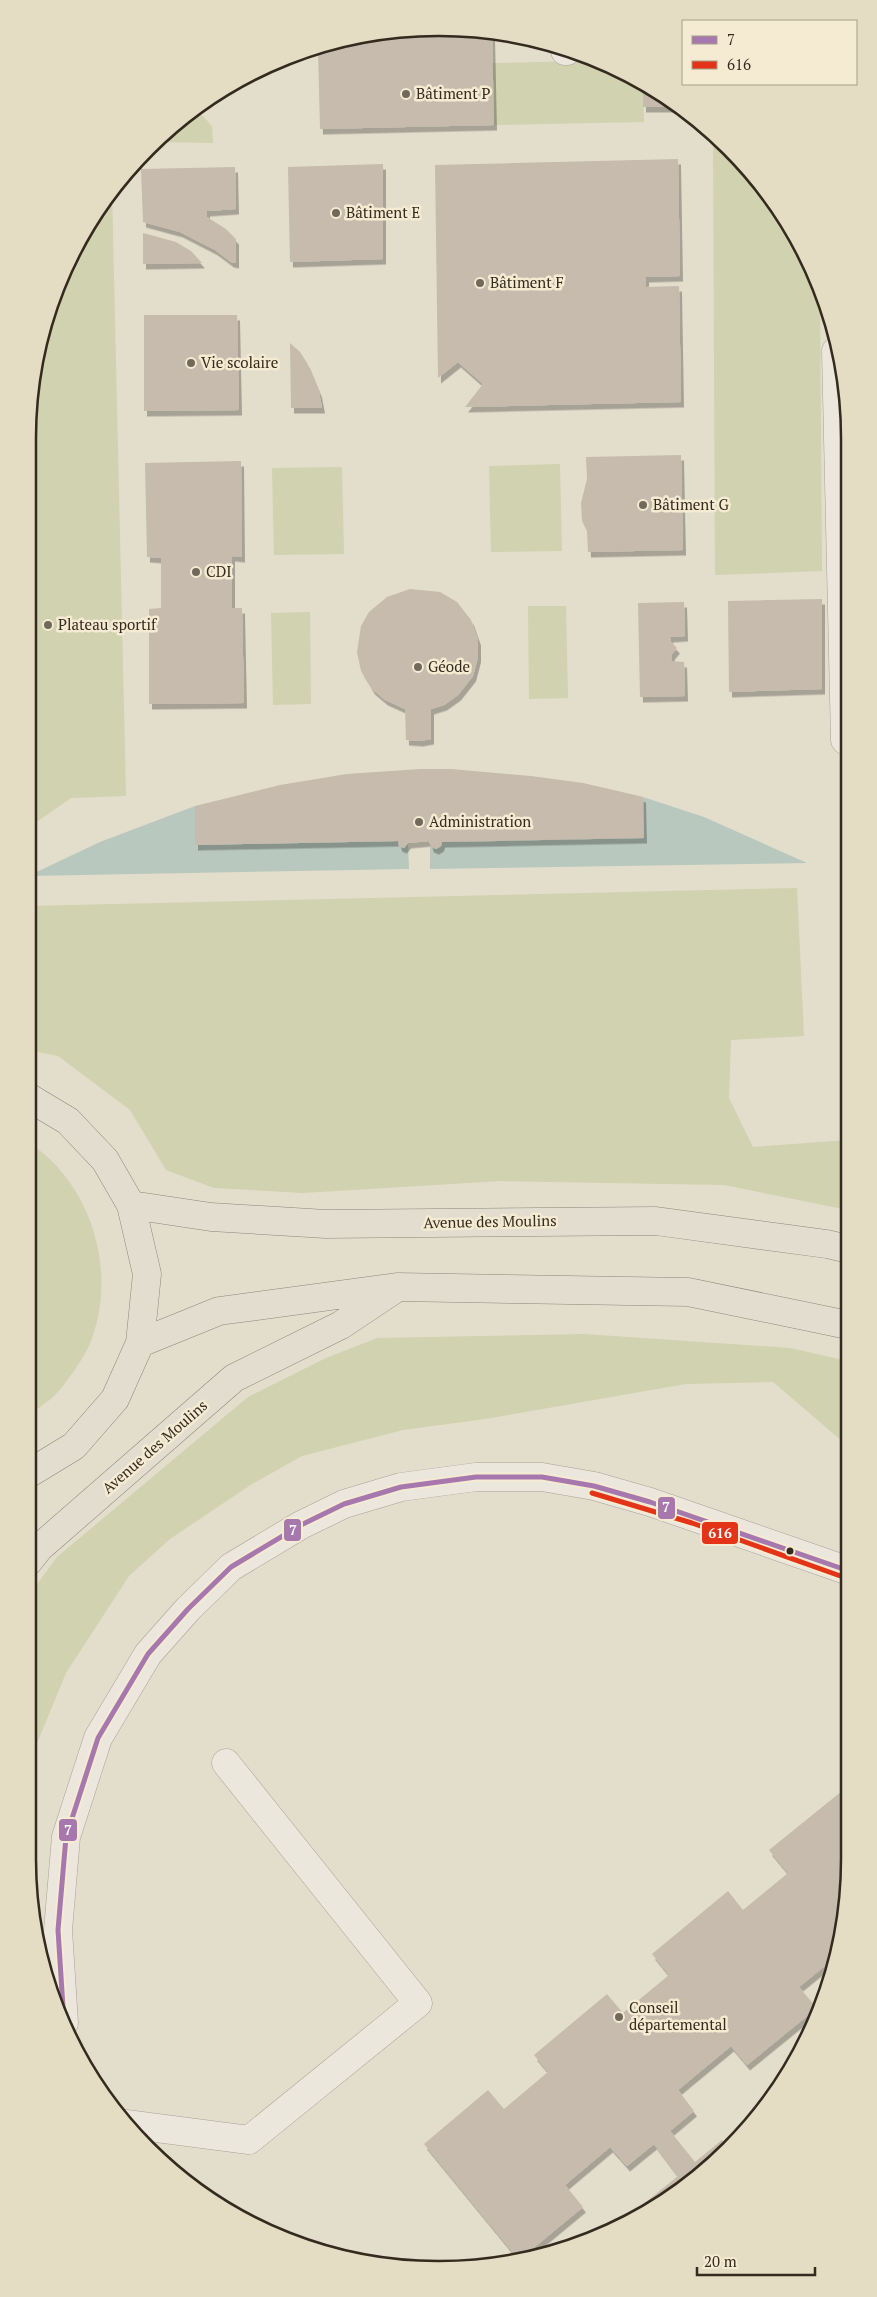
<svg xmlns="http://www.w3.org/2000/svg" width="877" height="2297" viewBox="0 0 877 2297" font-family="'PT Serif',serif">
	<defs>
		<filter id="shadow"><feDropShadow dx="3" dy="5.5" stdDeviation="0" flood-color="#0004"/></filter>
	</defs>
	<rect width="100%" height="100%" fill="#e3ddcc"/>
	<path fill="#d1d2af" d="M588 61 643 86 644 122 494 125 492 63Z
		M196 109 212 126 213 143 156 142 168 129Z
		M713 138 748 168 807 257 820 298 822 571 715 575Z
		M112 189 126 796 71 798 28 828V439L42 332 70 256Z
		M560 464 562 551 491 552 489 466Z
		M342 467 344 554 274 555 272 468Z
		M528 606H566L568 698 529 699Z
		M310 612 311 704 273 705 271 613Z
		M797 888 804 1036 731 1040 729 1098 753 1147 848 1140V1210L724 1185 501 1181 303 1193 214 1188 166 1170 130 1110 58 1056 28 1050V906Z
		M28 1142C93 1184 120 1276 88 1348 82 1360 65 1385 55 1395 47 1403 36 1409 28 1416Z
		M584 1334 790 1348 848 1361 849 1447 773 1382 686 1384 485 1419 403 1430 302 1456 252 1484 170 1539 129 1576 66 1673 28 1765V1596L57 1557 248 1397 326 1358 377 1338Z"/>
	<path fill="#b8c8be" d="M643 797 704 817 807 863 430 869V844L436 849 441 846 442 842Z
		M195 806V845L398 841 399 846 404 848 408 843 409 869 28 876 100 842Z"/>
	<path fill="#c6bbad" filter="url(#shadow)" d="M466 28 492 33 494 125 320 129 318 47 385 31Z
		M643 86 667 97 678 107H643Z
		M678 159 680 276 646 277V287L679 286 681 402 465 407 483 384 458 362 438 378 435 165Z
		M383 164V259L290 262 288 167Z
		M235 167 236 209 207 211V217L226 229 236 239V263L231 262 215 250 180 232 143 222 141 169Z
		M143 233 176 242 191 251 202 263 143 264Z
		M144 315H237L239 410 144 411Z
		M290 343 300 352 307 363 319 392 322 408H291Z
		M681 455 683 550 588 552 587 531 582 521 581 503 587 479 586 457Z
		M241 461 242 557 232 556V608H242L244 703 149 704V609L161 608V558L147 557 145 463Z
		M410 589 440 592 457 602 471 620 478 640V657L473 676 458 695 444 705 431 709V739L420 741 406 740 405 709 385 700 372 689 361 671 357 652 361 626 369 612 387 597Z
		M822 599V689L729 692 728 601Z
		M684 602 685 636 670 637 671 642 677 648 672 654 671 661 684 662 685 696 640 697 638 603Z
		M420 769H451L531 776 583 783 635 795 643 797 644 838 442 842 441 846 436 849 431 847 429 841 408 843 404 848 399 846 398 841 195 845V806L280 785 347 774Z
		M847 1787 849 1790 850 1858 837 1956 799 1987 817 2008 747 2065 731 2046 678 2090 694 2111 670 2131 695 2162 722 2140 726 2145 667 2200 651 2209 646 2202 678 2176 654 2144 627 2166 610 2147 565 2185 583 2207 519 2260 424 2144 488 2090 504 2109 548 2072 534 2055 607 1994 623 2013 669 1975 652 1954 728 1891 743 1910 788 1873 769 1850Z"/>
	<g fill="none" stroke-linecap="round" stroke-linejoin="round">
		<g stroke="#a8a295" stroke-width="29">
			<path id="minor" d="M565 51H567
				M836 351 845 740 847 739
				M64 2023 58 1930 66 1837 98 1738 148 1654 188 1609 231 1567 301 1525 344 1504 401 1487 476 1477H542L594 1486 650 1502 849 1571
				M126 2124 249 2140 418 2003 226 1763"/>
		</g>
		<g stroke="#8d877c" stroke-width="29">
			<path id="major" d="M28 1097 68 1121 105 1160 131 1205 147 1274 140 1343 115 1399 74 1446 28 1474
				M131 1205 211 1217 326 1224 656 1221 827 1244 848 1249
				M140 1343 219 1311 397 1287 688 1292 848 1325
				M28 1562 39 1548 234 1378 341 1325 392 1291"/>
		</g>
		<use href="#minor" stroke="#ebe7dd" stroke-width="28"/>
		<use href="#major" stroke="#e2ddcf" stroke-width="28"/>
		<g stroke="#f4ebd2" stroke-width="9">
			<path id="bus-1" d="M64 2023 58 1930 66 1837 98 1738 148 1654 188 1609 231 1567 301 1525 344 1504 401 1487 476 1477H542L594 1486 650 1502 849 1571"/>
		</g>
		<g stroke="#f4ebd2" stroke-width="9">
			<path id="bus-2" d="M592 1493 692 1523 846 1578"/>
		</g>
		<use href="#bus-1" stroke="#a778ae" stroke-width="5"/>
		<use href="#bus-2" stroke="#e43417" stroke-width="5"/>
	</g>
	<g fill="#72695b" stroke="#f4ebd2" stroke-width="2">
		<circle cx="406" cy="94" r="5"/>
		<circle cx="336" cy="213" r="5"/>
		<circle cx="480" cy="283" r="5"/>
		<circle cx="191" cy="363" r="5"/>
		<circle cx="643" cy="505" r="5"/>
		<circle cx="196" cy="572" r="5"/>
		<circle cx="48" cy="625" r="5"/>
		<circle cx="418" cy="667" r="5"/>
		<circle cx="419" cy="822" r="5"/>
		<circle cx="619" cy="2017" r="5"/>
	</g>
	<circle fill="#352a1e" stroke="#f4ebd2" stroke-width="2" cx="790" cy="1551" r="4.5"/>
	<g text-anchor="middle" stroke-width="5" stroke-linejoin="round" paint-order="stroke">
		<g font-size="15" fill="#352a1e" stroke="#f4ebd2" text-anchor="start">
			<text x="416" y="99">Bâtiment P</text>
			<text x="346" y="218">Bâtiment E</text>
			<text x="490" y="288">Bâtiment F</text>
			<text x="201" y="368">Vie scolaire</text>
			<text x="653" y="510">Bâtiment G</text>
			<text x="206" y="577">CDI</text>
			<text x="58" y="630">Plateau sportif</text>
			<text x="428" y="672">Géode</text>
			<text x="429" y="827">Administration</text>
			<text x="629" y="2013">Conseil<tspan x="629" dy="17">départemental</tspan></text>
		</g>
		<g font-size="15" fill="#352a1e" stroke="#f4ebd2">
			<text transform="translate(490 1222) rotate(-1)" y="5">Avenue des Moulins</text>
			<text transform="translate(155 1447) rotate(-41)" y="5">Avenue des Moulins</text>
		</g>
	</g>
	<path d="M0 0H877V2297H0ZM438 36H439A402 402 0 0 1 841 438V1859A402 402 0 0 1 439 2261H438A402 402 0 0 1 36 1859V438A402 402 0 0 1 438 36Z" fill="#e5dcc4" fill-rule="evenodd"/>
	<path fill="none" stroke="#352a1e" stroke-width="2.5" d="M438 36H439A402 402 0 0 1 841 438V1859A402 402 0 0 1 439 2261H438A402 402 0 0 1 36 1859V438A402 402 0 0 1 438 36Z"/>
	<g stroke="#f4ebd2" stroke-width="2">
		<rect x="657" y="1496" width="19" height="24" rx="5" fill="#a778ae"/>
		<rect x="283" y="1518" width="19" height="24" rx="5" fill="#a778ae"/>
		<rect x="701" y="1521" width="38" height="24" rx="5" fill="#e43417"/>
		<rect x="58" y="1818" width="20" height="24" rx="5" fill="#a778ae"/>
	</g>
	<g font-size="14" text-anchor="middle" font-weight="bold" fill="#fff">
		<text x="666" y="1512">7</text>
		<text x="293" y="1535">7</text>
		<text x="720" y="1538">616</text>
		<text x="68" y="1835">7</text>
	</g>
	<rect x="682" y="20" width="175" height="65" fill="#f4ebd2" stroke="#a89e8a"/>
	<rect x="692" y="36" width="25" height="8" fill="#a778ae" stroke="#a89e8a"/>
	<text x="727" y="45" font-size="15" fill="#352a1e">7</text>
	<rect x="692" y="61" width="25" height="8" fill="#e43417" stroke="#a89e8a"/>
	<text x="727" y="70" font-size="15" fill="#352a1e">616</text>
	<path d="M697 2267v8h118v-8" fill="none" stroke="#352a1e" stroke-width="2.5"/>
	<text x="704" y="2267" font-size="15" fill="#352a1e" stroke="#f4ebd2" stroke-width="4" paint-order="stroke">20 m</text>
</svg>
